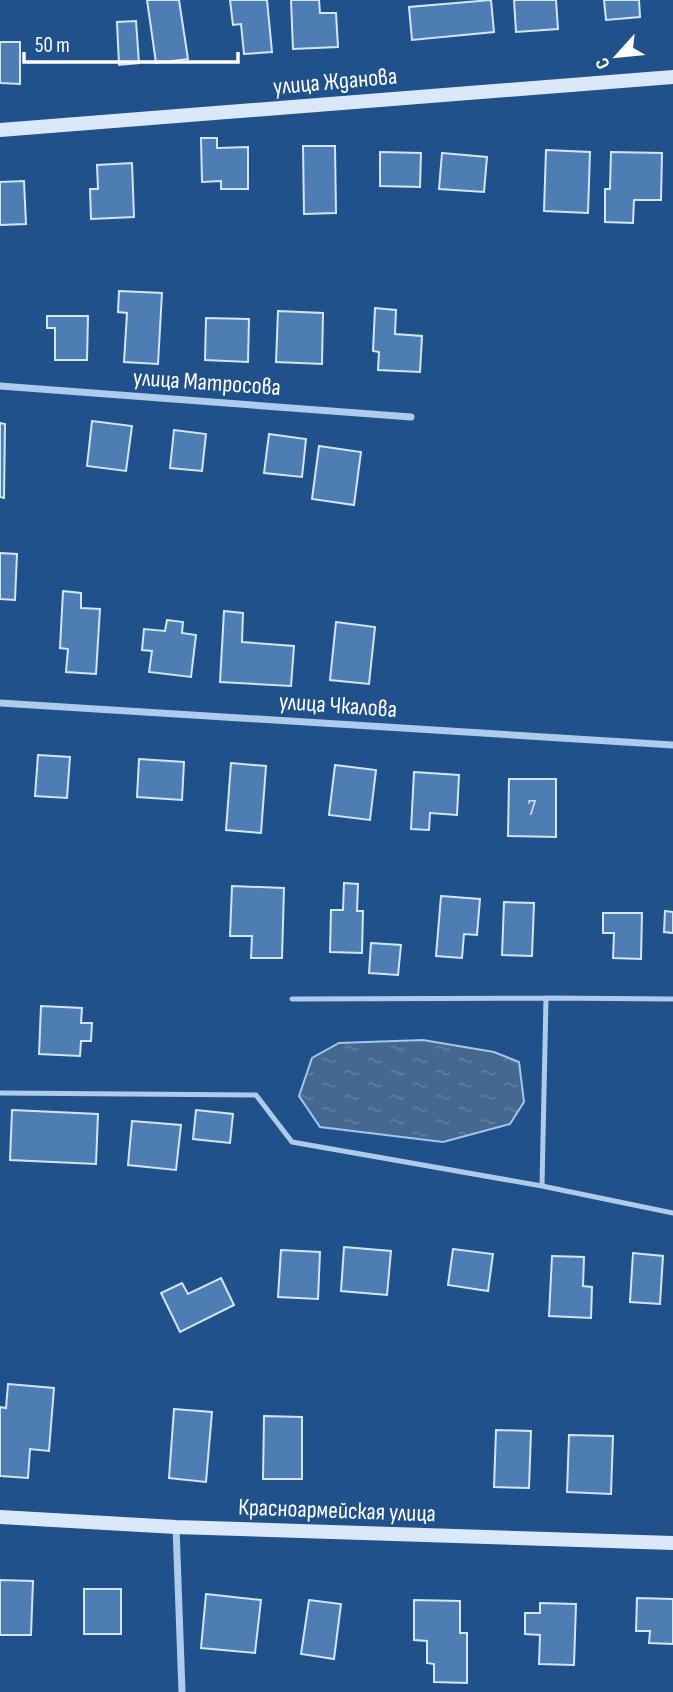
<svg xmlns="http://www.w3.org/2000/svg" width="673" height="1692" viewBox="0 0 673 1692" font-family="'Sofia Sans Condensed',sans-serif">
	<defs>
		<pattern id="water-ripples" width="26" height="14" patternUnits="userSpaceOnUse" patternTransform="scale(1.75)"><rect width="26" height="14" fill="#456790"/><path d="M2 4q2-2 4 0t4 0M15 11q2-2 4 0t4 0" fill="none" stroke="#617ea1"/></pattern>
	</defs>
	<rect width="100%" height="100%" fill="#21518b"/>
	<path fill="url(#water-ripples)" stroke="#a2c6ec" stroke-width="2" d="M423 1040 494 1052 519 1062 524 1102 510 1124 443 1142 320 1127 299 1096 312 1058 339 1043Z"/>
	<path fill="#4e7db4" stroke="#d3e5f8" stroke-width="2" d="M147 0H179L188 59 156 63Z
		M230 0H267L272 52 244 54 241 24 233 25Z
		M291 0H319L320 13H336L338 47 293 49Z
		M491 0 494 32 412 40 409 7Z
		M514 0H556L558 29 516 32Z
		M604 0H639L640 17 606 20Z
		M136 21 139 63 119 65 117 22Z
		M0 42H20V84L0 83Z
		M201 138H217V148L248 147V189H221V181L202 182Z
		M303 146H335L336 213 304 214Z
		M546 150 590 152 588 213 544 211Z
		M380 152 421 153 420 187 380 186Z
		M611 152 662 153 661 200H634L633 223 605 222V189H610Z
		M442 153 487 157 484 192 439 189Z
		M132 163 134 217 91 219 90 189H98L97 165Z
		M24 181 26 224 0 225V182Z
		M119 291 162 293 158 364 124 362 127 313 118 312Z
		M375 308 396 310 395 334 422 336 420 372 378 370 379 352 373 351Z
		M278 311 323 313 322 364 276 362Z
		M47 316H88L87 360H55V328H47Z
		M206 318 249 319 248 362 205 360Z
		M92 421 132 426 126 471 87 466Z
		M0 423 5 424 4 498 0 497Z
		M174 430 206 434 202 471 170 468Z
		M269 434 306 439 302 477 264 473Z
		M319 446 361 452 354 505 312 499Z
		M0 553 17 554 15 600 0 599Z
		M63 591 81 593V608L100 609 96 674 66 672 68 649 60 648Z
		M224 611 243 613 242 642 294 646 291 686 220 682Z
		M167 620 183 622 182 633 196 635 191 677 149 672 152 651 142 650 144 629 165 631Z
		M336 622 375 627 369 684 330 680Z
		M38 755 70 757 67 798 35 796Z
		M139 759 184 762 182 800 137 797Z
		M231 763 266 766 261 833 226 830Z
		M335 765 376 770 370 820 329 815Z
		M414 772 459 775 457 815 430 813 429 830 411 829Z
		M509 779H556V837L508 836Z
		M344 883 358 884 357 911H363L362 953 330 952 331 910H343Z
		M232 886 284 888 282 958H251L252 936H230Z
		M441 896 480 899 477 935 464 934 462 958 436 956Z
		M504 902 534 903 532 956 502 955Z
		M665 911 673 912V933L664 932Z
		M603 913H642L641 959 613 958 614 933H603Z
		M371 943 401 945 398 975 369 973Z
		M41 1006 82 1008 81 1023H92L91 1041H81L80 1056 39 1054Z
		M12 1110 98 1114 96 1164 10 1160Z
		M196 1110 233 1114 230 1143 193 1139Z
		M132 1121 181 1125 176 1170 128 1165Z
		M344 1247 391 1251 387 1295 341 1291Z
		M453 1249 493 1254 488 1291 448 1285Z
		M281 1250 320 1252 318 1299 278 1297Z
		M633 1253 663 1256 660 1304 630 1302Z
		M552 1256 584 1257 583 1286 592 1287 591 1318 549 1316Z
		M221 1278 234 1305 180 1332 161 1293 182 1283 188 1294Z
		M8 1384 54 1388 49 1451 30 1449 28 1478 0 1476V1407L6 1408Z
		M174 1409 212 1412 206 1482 169 1478Z
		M264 1416 302 1417V1479H263Z
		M496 1430 531 1431 529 1488 494 1487Z
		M569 1435 613 1436 611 1494 567 1492Z
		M0 1580 33 1581 31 1635H0Z
		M84 1589H121V1634H84Z
		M206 1594 261 1600 255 1653 201 1648Z
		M637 1598 673 1599V1644L649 1643 650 1631H636Z
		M309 1600 341 1604 334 1659 301 1654Z
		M414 1600 460 1601V1633H467V1683L434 1682V1664L427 1663V1641L414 1640Z
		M540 1603 576 1604 574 1665 539 1664 540 1635 525 1634V1613H540Z"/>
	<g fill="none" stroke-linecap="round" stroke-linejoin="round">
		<path stroke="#aecbeb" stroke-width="5" d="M292 999 546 998
			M0 1093 256 1095 292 1142 542 1186 673 1213
			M542 1186 546 998 673 999"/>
		<path stroke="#aecbeb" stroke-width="7" d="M0 386 411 417
			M0 703 673 745
			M176 1527 182 1692"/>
		<path stroke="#dae8f9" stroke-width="14" d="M0 130 673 77
			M0 1517 176 1527 673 1543"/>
	</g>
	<g text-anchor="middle" stroke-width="5" stroke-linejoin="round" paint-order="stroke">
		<g font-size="21" fill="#d3deec">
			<text x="532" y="815">7</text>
		</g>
		<g font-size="24" fill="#fff" stroke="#21518b">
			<text transform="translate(335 81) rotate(-5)" y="8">улица Жданова</text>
			<text transform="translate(207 382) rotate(4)" y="8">улица Матросова</text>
			<text transform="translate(338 705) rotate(4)" y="8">улица Чкалова</text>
			<text transform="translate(337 1510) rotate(2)" y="8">Красноармейская улица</text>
		</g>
	</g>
	<g transform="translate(617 56) rotate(243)" stroke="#21518b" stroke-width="5" paint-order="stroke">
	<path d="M0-5L12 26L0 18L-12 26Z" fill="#ffffff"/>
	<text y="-10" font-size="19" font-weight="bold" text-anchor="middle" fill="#ffffff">С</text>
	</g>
	<path d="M24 52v10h214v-10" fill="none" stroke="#ffffff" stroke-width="3.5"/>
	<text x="35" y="52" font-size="21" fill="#ffffff" stroke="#21518b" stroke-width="5" paint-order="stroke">50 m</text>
</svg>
